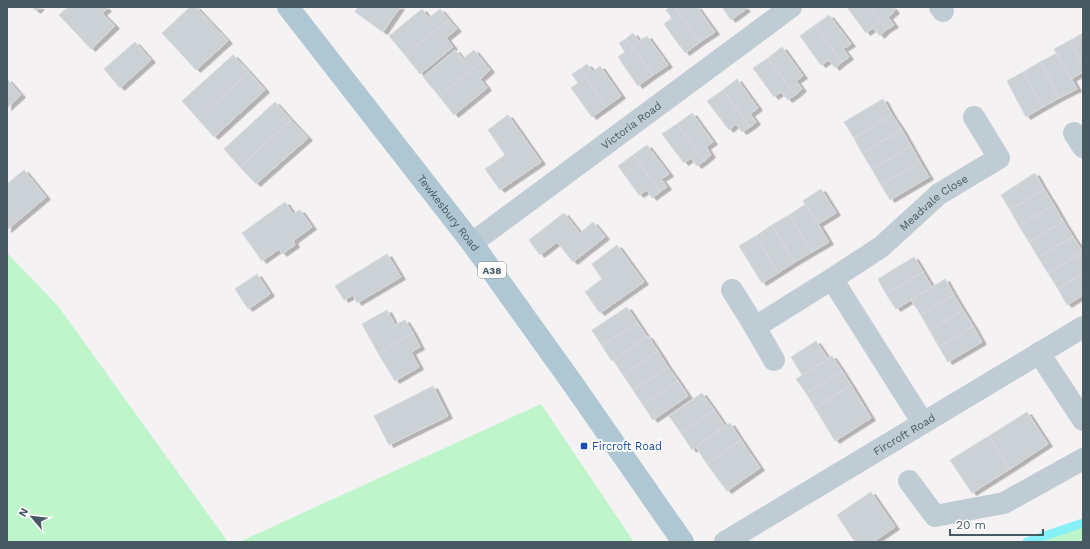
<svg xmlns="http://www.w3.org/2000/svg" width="1090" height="549" viewBox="0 0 1090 549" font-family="'Work Sans',sans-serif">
	<defs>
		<filter id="shadow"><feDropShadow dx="4.5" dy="2.5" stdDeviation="0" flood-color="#0004"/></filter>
	</defs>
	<rect width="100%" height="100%" fill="#f5f2f3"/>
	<path fill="#bef5cb" d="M7 253 58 306 228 542H7Z
		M541 404 634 542H239Z
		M1083 523V542H1027Z"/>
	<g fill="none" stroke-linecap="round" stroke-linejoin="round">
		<path stroke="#86f0f7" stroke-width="9" d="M1027 542 1083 523"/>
	</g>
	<path fill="#cbd1d5" stroke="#d6d9de" filter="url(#shadow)" d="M32 7H40L36 11Z
		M68 7H105L107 9 102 13 115 26 91 49 59 15Z
		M190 7H196L228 41 196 70 162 33Z
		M358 7H400L383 32 355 12Z
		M670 7H674L700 42 685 53 664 24 672 18 666 10Z
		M674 7H685L686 8 688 7H697L715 32 700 42Z
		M722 7H744L746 9 731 20Z
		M847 7H870L886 30 880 36 873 28 866 33Z
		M870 7H892L895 11 888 17 894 25 886 30Z
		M422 9 429 18 440 9 449 20 405 55 389 36Z
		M829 15 851 44 843 49 849 57 842 62 815 25Z
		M449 20 457 29 446 38 453 47 420 74 405 55Z
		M815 25 842 62 835 68 829 60 821 65 800 36Z
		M633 33 639 41 647 36 668 65 653 75 626 39Z
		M1083 33V66L1069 41Z
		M626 39 653 75 638 86 618 57 625 52 619 43Z
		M1069 41 1083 66V72L1071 79 1054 49Z
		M135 42 151 60 120 88 104 69Z
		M782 47 803 76 796 81 802 89 795 95 768 58Z
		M455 50 463 59 474 50 483 61 439 96 423 77Z
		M1057 53 1077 89 1059 98 1040 62Z
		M233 55 249 72 198 119 182 101Z
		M768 58 795 95 788 100 781 92 774 97 753 68Z
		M483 61 490 70 480 79 487 88 454 115 439 96Z
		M1040 62 1059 98 1043 107 1023 72Z
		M587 64 593 72 600 66 621 96 606 107 580 69Z
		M580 69 606 107 592 117 571 88 578 83 572 74Z
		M249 72 265 90 214 137 198 119Z
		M1023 72 1043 107 1026 117 1007 81Z
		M7 79 21 95 7 108Z
		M737 79 758 108 750 114 756 122 750 127 723 90Z
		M723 90 750 127 742 132 736 124 729 130 707 101Z
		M883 99 892 115 854 138 844 122Z
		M275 102 291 120 240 167 224 149Z
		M692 113 713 142 706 147 711 155 704 161 677 124Z
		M508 115 541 162 500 190 485 169 505 155 488 130Z
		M892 115 902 130 862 153 854 138Z
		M291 120 308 138 256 184 240 167Z
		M677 124 704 161 697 166 691 158 684 163 662 134Z
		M902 130 911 146 872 169 862 153Z
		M647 145 669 174 661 179 667 187 660 192 633 155Z
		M911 146 920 162 881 185 872 169Z
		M633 155 660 192 652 198 647 190 639 195 618 166Z
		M920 162 929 177 890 200 881 185Z
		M24 170 46 197 7 230V184Z
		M1035 173 1044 189 1010 210 1001 195Z
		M821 189 836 213 818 224 803 201Z
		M1044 189 1054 205 1019 226 1010 210Z
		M285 202 293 214 300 210 312 227 293 241 295 245 282 254 279 249 262 261 242 233Z
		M806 204 829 242 812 252 789 215Z
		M1054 205 1063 221 1029 242 1019 226Z
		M564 213 580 233 593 222 605 237 573 262 557 242 540 255 529 240Z
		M789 215 812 252 795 262 772 225Z
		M1063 221 1073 237 1038 257 1029 242Z
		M772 225 795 262 778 273 756 236Z
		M756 236 778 273 762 283 739 246Z
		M1073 237 1083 252 1048 273 1038 257Z
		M617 245 644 282 600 313 585 292 602 279 592 264Z
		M1083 252V273L1058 289 1048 273Z
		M387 254 401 277 357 303 353 295 344 300 335 286Z
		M914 257 923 272 886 294 878 279Z
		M923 272 932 287 896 309 886 294Z
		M1083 273V295L1067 305 1058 289Z
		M257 274 270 294 248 309 235 289Z
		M945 279 954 295 921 315 911 300Z
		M954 295 963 310 930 331 921 315Z
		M627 307 637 322 602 346 592 330Z
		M387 310 395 325 405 320 413 333 378 353 362 324Z
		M963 310 973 326 939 347 930 331Z
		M637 322 647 337 612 361 602 346Z
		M973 326 982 342 948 362 939 347Z
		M413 333 420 347 411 352 419 367 395 381 378 353Z
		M648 336 658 351 623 375 613 360Z
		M816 341 828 359 802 375 791 357Z
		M658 351 668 367 633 390 623 375Z
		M832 356 842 371 806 393 796 379Z
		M668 367 678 381 643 405 633 390Z
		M842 371 851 385 815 408 806 393Z
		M678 381 688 396 653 420 643 405Z
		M851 385 871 418 835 441 815 408Z
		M433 386 448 416 389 445 374 416Z
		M702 393 714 410 681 433 669 416Z
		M714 410 725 426 692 450 681 433Z
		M1027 412 1048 444 1010 469 989 436Z
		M730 423 741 440 707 464 696 447Z
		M989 436 1010 469 972 493 950 460Z
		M741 440 760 468 727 491 707 464Z
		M871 492 895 527 873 542H855L837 515Z"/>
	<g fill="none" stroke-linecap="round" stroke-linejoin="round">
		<g stroke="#bfccd3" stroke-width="22">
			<path d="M940 7 943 11"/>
			<path d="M1074 133 1083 147"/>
			<path id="s1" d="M472 243 791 7"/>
			<path d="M732 290 755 327 832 279"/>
			<path d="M755 327 774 360"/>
			<path d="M1039 353 1083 420"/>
			<path id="s2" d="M923 423 832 279 881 247 939 194 999 158 974 117"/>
			<path d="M909 481 935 516 1004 503 1083 459"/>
			<path id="s3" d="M725 542 1083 327"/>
		</g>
		<path stroke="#afc7d3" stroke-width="22" id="s4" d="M288 7 472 243 573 384 683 542"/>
	</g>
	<rect fill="#1a4fb4" stroke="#fff" stroke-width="1.5" x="580" y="442" width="8" height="8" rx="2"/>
	<g text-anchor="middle" stroke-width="4" stroke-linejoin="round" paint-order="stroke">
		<rect fill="#fff" stroke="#7e8c91" stroke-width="1" x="478" y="262" width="28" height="16" rx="3"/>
		<g font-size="10" font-weight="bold" fill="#475a62">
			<text x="492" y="274">A38</text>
		</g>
		<g font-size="11" fill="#475a62" stroke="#fff">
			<text dy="4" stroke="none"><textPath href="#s1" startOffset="198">Victoria Road</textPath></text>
			<text dy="4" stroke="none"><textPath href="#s2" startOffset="298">Meadvale Close</textPath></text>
			<text dy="4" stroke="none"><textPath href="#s4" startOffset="261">Tewkesbury Road</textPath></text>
			<text dy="4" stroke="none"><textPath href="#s3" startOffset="209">Fircroft Road</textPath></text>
		</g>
		<g font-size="11" fill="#164399" stroke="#fff" text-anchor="start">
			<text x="592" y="450">Fircroft Road</text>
		</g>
	</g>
	<rect width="1090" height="549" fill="none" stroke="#475a62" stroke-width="16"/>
	<g transform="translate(32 517) rotate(298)" stroke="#ffffff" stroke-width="3" paint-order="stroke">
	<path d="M0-3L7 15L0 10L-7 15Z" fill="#475a62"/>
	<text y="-6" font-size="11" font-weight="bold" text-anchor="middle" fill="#475a62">N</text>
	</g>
	<path d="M950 529v6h93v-6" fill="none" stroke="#475a62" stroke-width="2"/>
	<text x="956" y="529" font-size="12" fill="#475a62" stroke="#ffffff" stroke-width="3" paint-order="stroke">20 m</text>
</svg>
